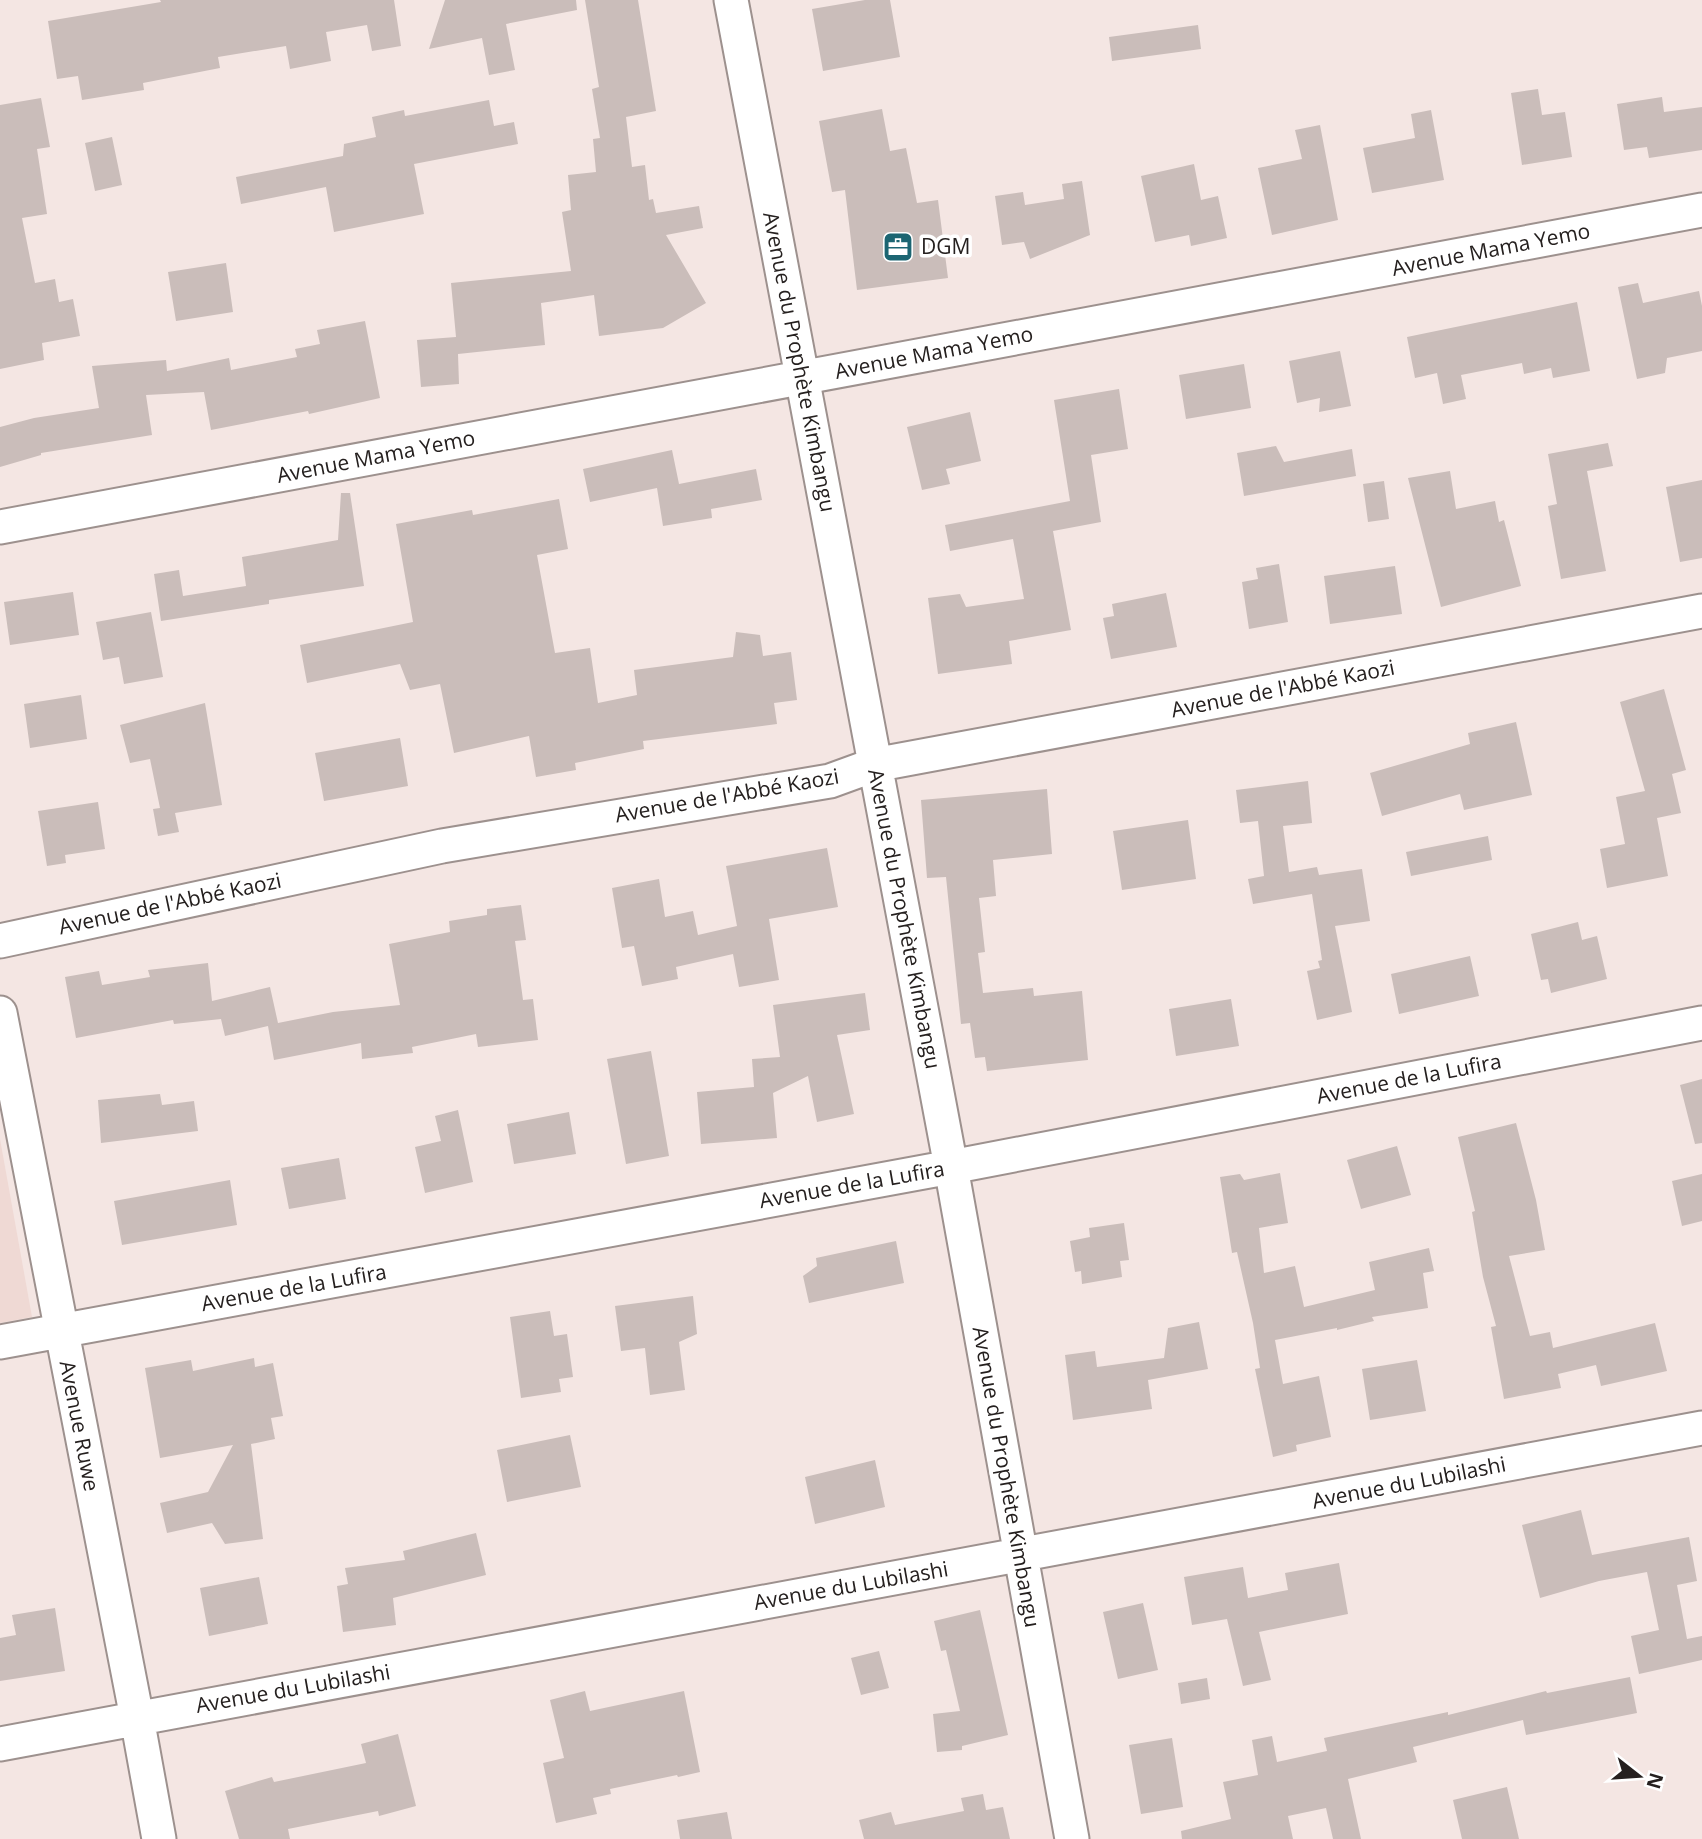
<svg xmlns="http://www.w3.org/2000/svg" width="1702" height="1839" viewBox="0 0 1702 1839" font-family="'Open Sans',sans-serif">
	<rect width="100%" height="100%" fill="#f4e6e3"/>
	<path fill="#efd9d4" d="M0 1139 32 1317 0 1323Z"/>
	<path fill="#cabdba" d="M160 0H394L401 46 372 51 367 25 326 32 331 61 290 69 286 46 218 57 220 68 143 83 144 90 82 100 78 76 57 79 48 21 161 2Z
		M445 0H576L577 10 506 24 515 70 489 75 482 38 429 49Z
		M585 0H638L656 111 626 117 632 167 645 165 649 200 653 199 656 213 699 206 703 228 666 235 706 303 663 328 599 336 594 295 541 303 545 345 458 354 459 384 421 387 417 340 456 337 451 283 571 271 562 212 571 210 568 175 596 172 593 139 600 138 592 89 599 87Z
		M865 0H890L900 57 823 71 812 9Z
		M1198 25 1201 49 1112 61 1109 37Z
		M1538 89 1542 115 1565 112 1572 157 1522 165 1511 93Z
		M1662 97 1664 112 1702 107V150L1649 158 1647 147 1624 150 1617 104Z
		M41 98 50 147 37 149 47 214 22 218 35 283 55 279 59 302 73 299 80 336 42 343 44 360 0 369V105Z
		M489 100 494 126 514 122 518 144 414 164 424 214 334 232 326 187 241 204 236 177 343 156 344 144 376 137 372 117 404 110 405 116Z
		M882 109 890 151 906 148 917 203 938 200 948 278 857 290 845 190 832 192 819 121Z
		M1431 110 1444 180 1372 193 1363 148 1415 138 1411 114Z
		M1320 125 1338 220 1272 235 1258 168 1302 159 1295 130Z
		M112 137 122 185 95 191 85 143Z
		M1194 164 1201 200 1218 196 1227 238 1191 246 1189 235 1155 242 1141 176Z
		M1082 181 1090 235 1030 259 1024 242 1002 245 995 196 1023 192 1025 205 1064 199 1062 184Z
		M226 263 233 312 176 321 168 272Z
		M1638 283 1643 303 1699 291 1702 306V351L1667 358 1665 373 1637 379 1618 287Z
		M1577 302 1590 371 1553 378 1551 368 1524 374 1522 363 1461 375 1466 399 1443 404 1437 373 1415 378 1407 337Z
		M365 321 380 398 309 414 308 411 211 430 204 392 146 395 152 435 41 453V455L0 467V427L34 418 99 408 92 366 166 360 167 371 229 358 231 370 297 357 295 349 320 344 317 330Z
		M1340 351 1351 406 1319 412 1320 398 1297 403 1289 361Z
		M1244 364 1251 408 1186 419 1179 375Z
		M1119 389 1128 449 1091 455 1101 522 1053 531 1071 630 1009 641 1012 664 938 674 928 598 960 594 966 607 1024 599 1013 539 950 551 945 525 1070 501 1054 400Z
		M970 412 981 461 946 469 950 484 922 490 907 427Z
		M1608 443 1613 466 1587 471 1606 571 1561 579 1548 506 1557 504 1548 454Z
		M1276 446 1284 462 1352 449 1356 476 1244 496 1237 453Z
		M672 450 679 484 756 469 762 500 711 509 712 518 663 526 657 488 590 502 583 469Z
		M1450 471 1456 509 1495 501 1499 522 1504 520 1521 586 1441 607 1408 478Z
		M1702 480V558L1680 562 1666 487Z
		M1384 481 1389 519 1368 522 1363 484Z
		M341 493H350L364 586 269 600V604L161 621 154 574 179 570 183 596 246 586 242 557 338 540Z
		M559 499 568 549 537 555 555 653 590 648 598 703 637 695 634 670 733 657 736 632 760 635 763 656 791 652 797 700 774 703 777 724 643 741 644 749 575 763 576 770 536 777 529 736 454 753 440 684 410 690 400 664 307 683 300 645 413 622 396 524 472 510 473 515Z
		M1279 564 1288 622 1249 629 1242 582 1258 579 1256 568Z
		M1395 566 1402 614 1330 624 1324 576Z
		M73 592 79 635 10 645 4 602Z
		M1166 593 1177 647 1111 659 1103 618 1114 616 1112 604Z
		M151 612 163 677 124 684 119 657 103 660 96 622Z
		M1664 689 1686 770 1672 774 1681 813 1657 818 1668 876 1607 888 1600 849 1625 844 1616 797 1645 791 1620 702Z
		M81 695 87 739 30 748 24 704Z
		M205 703 222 805 175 813 179 832 158 836 153 809 160 808 150 759 130 763 120 725Z
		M1516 722 1532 795 1464 810 1460 794 1382 816 1370 773 1470 744 1468 733Z
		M400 738 408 786 324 801 315 753Z
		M1308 781 1312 823 1283 826 1289 872 1317 867 1319 875 1362 869 1370 921 1335 926 1352 1012 1317 1020 1307 971 1320 968 1318 961 1322 960 1312 894 1253 904 1248 879 1264 876 1258 821 1240 823 1236 790Z
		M1047 789 1052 854 993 860 996 896 979 898 985 952 978 953 983 993 1033 988 1034 996 1082 991 1088 1060 987 1071 985 1057 975 1058 970 1023 961 1024 946 877 927 878 921 800Z
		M98 802 105 849 65 855 66 863 47 866 38 811Z
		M1188 820 1196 879 1122 890 1113 831Z
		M1488 836 1492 860 1411 876 1406 852Z
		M827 848 838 907 769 919 779 980 739 987 733 954 676 967 678 979 642 986 634 946 622 948 612 888 659 879 665 917 693 911 698 935 737 926 726 866Z
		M521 905 526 940 515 941 523 1000 533 999 538 1040 478 1047 476 1034 412 1047 413 1053 362 1059 361 1043 274 1060 268 1026 225 1036 221 1019 174 1024 173 1020 76 1038 65 977 99 971 102 985 150 977 148 970 208 963 212 1001 270 987 278 1023 333 1012 400 1005 389 944 450 932 449 921 487 915V909Z
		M1578 922 1582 940 1597 936 1607 979 1551 993 1548 979 1541 980 1531 934Z
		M1470 956 1479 996 1399 1014 1391 974Z
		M865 993 870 1030 837 1035 854 1114 817 1122 808 1076 773 1093 777 1138 701 1144 697 1092 754 1087 752 1059 780 1057 773 1005Z
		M1231 999 1239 1046 1176 1056 1169 1009Z
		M651 1051 669 1156 626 1164 607 1059Z
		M1702 1079V1143L1695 1144 1680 1085Z
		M160 1094 162 1105 194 1101 198 1131 101 1143 98 1100Z
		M458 1110 473 1182 425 1193 415 1147 441 1141 435 1116Z
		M569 1112 576 1154 514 1164 507 1124Z
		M1516 1123 1536 1200 1545 1250 1509 1256 1530 1336 1550 1332 1553 1348 1655 1323 1667 1371 1601 1386 1596 1365 1558 1374 1561 1388 1504 1399 1491 1327 1496 1326 1483 1277 1472 1212 1475 1211 1458 1137Z
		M1397 1146 1411 1195 1361 1209 1347 1160Z
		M339 1158 346 1199 289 1209 281 1168Z
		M1280 1173 1288 1223 1259 1228 1264 1273 1295 1266 1304 1307 1375 1290 1369 1262 1429 1248 1434 1271 1423 1273 1428 1308 1372 1317 1374 1321 1337 1330V1328L1275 1340 1283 1384 1319 1376 1331 1437 1296 1445 1297 1451 1273 1457 1255 1369 1260 1368 1253 1323 1237 1252 1232 1253 1220 1177 1240 1174 1244 1180Z
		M1702 1174V1221L1682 1226 1672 1181Z
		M230 1180 237 1225 122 1245 114 1201Z
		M1124 1223 1129 1260 1120 1261 1122 1277 1082 1284 1081 1271 1075 1272 1070 1241 1090 1237 1089 1228Z
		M896 1241 904 1283 809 1303 803 1276 817 1266 816 1258Z
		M693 1296 697 1334 679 1342 685 1390 650 1395 645 1348 621 1351 615 1306Z
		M550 1311 554 1336 567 1334 573 1377 559 1379 561 1392 521 1398 510 1317Z
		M1199 1322 1208 1369 1148 1380 1152 1409 1073 1420 1065 1355 1095 1351 1097 1367 1164 1358 1168 1328Z
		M254 1358 255 1367 273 1363 283 1416 271 1418 275 1439 251 1444 263 1539 225 1544 212 1523 167 1533 160 1503 208 1492 233 1445 160 1458 145 1368 191 1360 193 1371Z
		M1417 1360 1426 1411 1370 1420 1362 1369Z
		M570 1435 581 1487 507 1502 497 1450Z
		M875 1460 885 1507 815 1524 805 1477Z
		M1581 1510 1592 1555 1689 1537 1697 1581 1677 1585 1687 1639 1702 1636V1660L1639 1674 1631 1636 1659 1630 1647 1572 1599 1581 1540 1598 1522 1525Z
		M476 1533 486 1575 393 1598 396 1625 343 1632 337 1586 348 1584 345 1568 405 1560 403 1551Z
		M1339 1563 1348 1614 1259 1632 1271 1680 1243 1686 1227 1619 1192 1625 1184 1577 1243 1567 1248 1598 1288 1590 1285 1573Z
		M259 1577 268 1624 209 1636 200 1588Z
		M1143 1603 1158 1670 1118 1679 1103 1612Z
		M55 1608 65 1671 0 1681V1638L16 1635 12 1615Z
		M980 1610 1008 1735 962 1746V1750L937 1752 933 1714 960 1711 946 1650 941 1651 934 1621Z
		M879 1651 889 1688 861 1695 851 1658Z
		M1630 1677 1637 1713 1526 1735 1523 1720 1413 1747 1417 1762 1348 1779 1361 1839H1333L1326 1808 1288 1816 1293 1839H1182L1181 1831 1231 1819 1223 1782 1258 1775 1252 1740 1272 1736 1277 1762 1327 1751 1324 1738 1448 1712V1715L1546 1691 1547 1693Z
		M1207 1678 1210 1699 1181 1704 1178 1683Z
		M585 1691 590 1711 684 1691 700 1772 678 1777 677 1775 610 1789 611 1794 593 1798 597 1814 556 1823 543 1763 564 1758 550 1700Z
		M398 1734 416 1806 379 1816 378 1811 288 1829 290 1839H239L225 1791 272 1777 274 1782 366 1763 361 1744Z
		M1172 1738 1183 1807 1141 1814 1129 1745Z
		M1507 1787 1519 1839H1462L1453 1800Z
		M983 1794 986 1810 1003 1807 1010 1839H864L859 1820 891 1812 895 1825 964 1811 961 1798Z
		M727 1812 732 1839H680L677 1820Z"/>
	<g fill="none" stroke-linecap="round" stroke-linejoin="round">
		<g stroke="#9d918e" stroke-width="37">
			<path id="minor" d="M731 0 951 1167 1072 1839
				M0 527 1702 210
				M0 941 442 846 830 781 874 765 1702 611
				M0 1013 137 1718 159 1839
				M0 1342 951 1167 1702 1023
				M0 1744 1702 1428"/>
		</g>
		<use href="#minor" stroke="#fff" stroke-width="33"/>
	</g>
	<defs>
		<g id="office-square" transform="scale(1.575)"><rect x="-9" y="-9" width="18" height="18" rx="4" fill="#1c6572" stroke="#fff"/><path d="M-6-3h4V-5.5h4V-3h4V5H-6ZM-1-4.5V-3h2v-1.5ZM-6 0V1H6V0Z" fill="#fff"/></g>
	</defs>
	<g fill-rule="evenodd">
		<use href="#office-square" x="898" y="247"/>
	</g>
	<g text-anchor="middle" stroke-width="7" stroke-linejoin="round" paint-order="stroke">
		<g font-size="21" fill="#25201f" stroke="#fff" text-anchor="start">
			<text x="921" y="254">DGM</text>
		</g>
		<g font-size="21" fill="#25201f" stroke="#fff">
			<text transform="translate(1491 250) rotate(-11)" y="7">Avenue Mama Yemo</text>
			<text transform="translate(934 353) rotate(-11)" y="7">Avenue Mama Yemo</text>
			<text transform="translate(799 362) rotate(79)" y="7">Avenue du Prophète Kimbangu</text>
			<text transform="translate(376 457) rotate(-11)" y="7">Avenue Mama Yemo</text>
			<text transform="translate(1283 689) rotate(-11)" y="7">Avenue de l'Abbé Kaozi</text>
			<text transform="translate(727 796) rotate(-10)" y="7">Avenue de l'Abbé Kaozi</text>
			<text transform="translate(170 904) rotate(-12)" y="7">Avenue de l'Abbé Kaozi</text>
			<text transform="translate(904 919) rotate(79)" y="7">Avenue du Prophète Kimbangu</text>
			<text transform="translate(1409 1079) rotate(-11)" y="7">Avenue de la Lufira</text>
			<text transform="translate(852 1185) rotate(-10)" y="7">Avenue de la Lufira</text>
			<text transform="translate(294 1288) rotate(-10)" y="7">Avenue de la Lufira</text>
			<text transform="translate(79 1426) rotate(79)" y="7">Avenue Ruwe</text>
			<text transform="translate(1006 1477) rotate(80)" y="7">Avenue du Prophète Kimbangu</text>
			<text transform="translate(1409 1483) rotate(-11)" y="7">Avenue du Lubilashi</text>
			<text transform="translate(851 1586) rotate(-10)" y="7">Avenue du Lubilashi</text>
			<text transform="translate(293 1689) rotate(-10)" y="7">Avenue du Lubilashi</text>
		</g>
	</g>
	<g transform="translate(1639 1776) rotate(107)" stroke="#ffffff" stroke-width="5" paint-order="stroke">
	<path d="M0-5L12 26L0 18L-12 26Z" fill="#25201f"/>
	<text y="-10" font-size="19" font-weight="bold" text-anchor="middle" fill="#25201f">N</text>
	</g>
</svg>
